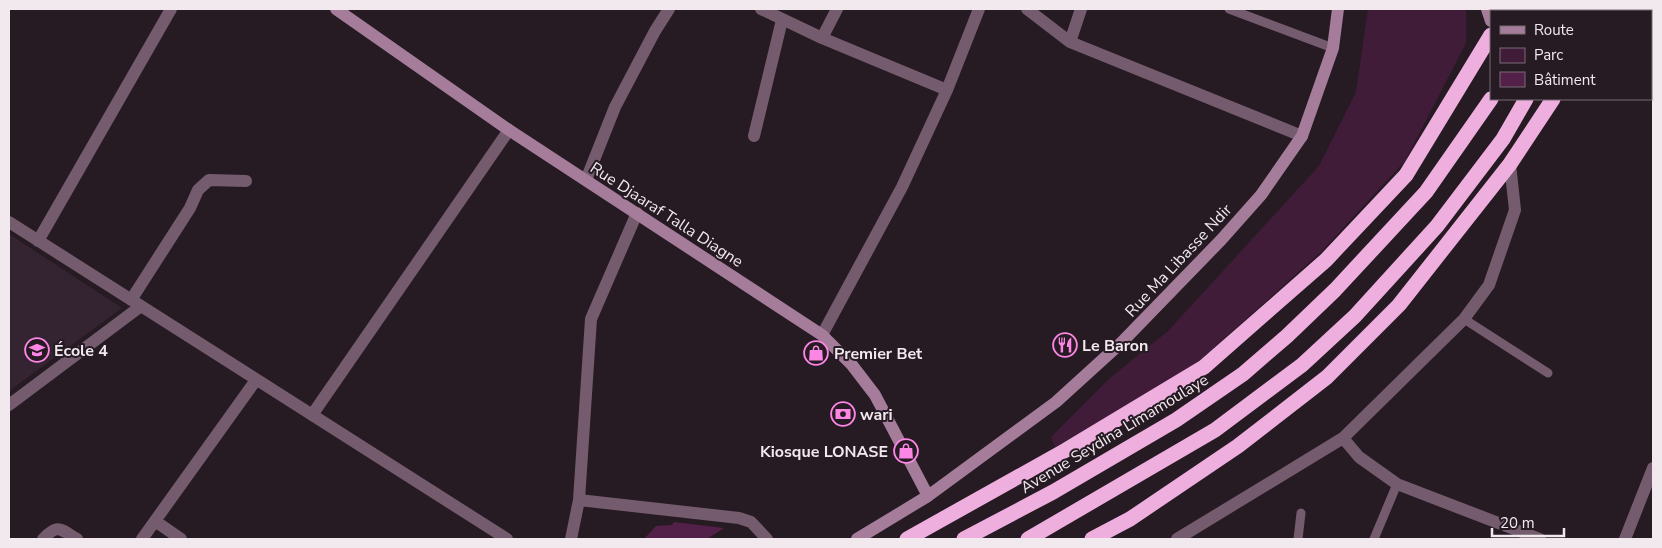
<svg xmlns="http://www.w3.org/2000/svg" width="1662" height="548" viewBox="0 0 1662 548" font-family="'Nunito Sans',sans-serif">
	<rect width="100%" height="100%" fill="#261a23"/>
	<path fill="#342330" d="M9 234 122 308 9 391Z"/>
	<path fill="#411c39" d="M1368 9H1466V43L1405 161 1321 252 1199 361 1153 391 1055 447 1051 437 1109 379 1168 331 1319 166 1356 92Z"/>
	<path fill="#532049" d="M674 522 724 528 707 539H644L656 526 672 525Z"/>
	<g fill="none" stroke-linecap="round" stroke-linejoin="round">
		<path stroke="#745b6d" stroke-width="9" d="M1229 9 1333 48
			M1464 319 1548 373
			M1298 539 1301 513
			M1374 539 1397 484"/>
		<path stroke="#745b6d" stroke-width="12" d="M761 9 822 38 947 90
			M1027 9 1070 42 1302 136
			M822 38 837 9
			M1070 42 1081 9
			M754 136 782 20
			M586 180 615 107 655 31 669 9
			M9 222 507 539
			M38 241 171 9
			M131 300 190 208 198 190 209 180 246 181
			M822 335 902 187 947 90 979 9
			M9 405 141 306
			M312 415 509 130
			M1343 438 1359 457 1397 484 1540 539
			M579 500 739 518 751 522 767 539
			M155 521 181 539
			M43 539C58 523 60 529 77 539
			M142 539 256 380
			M571 539 579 500 591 319 637 213
			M1177 539 1343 438 1464 319 1489 285 1515 210 1510 164
			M1625 539 1653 468"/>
		<path stroke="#a57d9b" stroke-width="12" d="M336 9 509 130 822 335 852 365 875 395 928 496
			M1487 9 1491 21
			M1643 11 1644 9
			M1651 67 1653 68
			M857 539 928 496 1056 402 1122 342 1221 240 1261 195 1302 136 1333 48 1338 9"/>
		<path stroke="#eeafdf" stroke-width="15" d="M1538 11 1540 9
			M1573 11 1574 9
			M907 539 1066 450 1204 367 1326 260 1406 175 1491 35
			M964 539 1053 492 1176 420 1243 374 1287 336 1335 290 1426 192 1491 99
			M1028 539 1215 430 1302 365 1355 316 1437 226 1503 139 1526 99
			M1092 539 1130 519 1238 446 1327 377 1399 305 1510 164 1553 99"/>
	</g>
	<defs>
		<g id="restaurant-ring" transform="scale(1.25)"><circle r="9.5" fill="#261a23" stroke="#fc86e4" stroke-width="1.5"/><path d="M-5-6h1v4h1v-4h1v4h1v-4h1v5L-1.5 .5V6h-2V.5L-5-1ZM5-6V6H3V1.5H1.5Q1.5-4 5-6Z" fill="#fc86e4"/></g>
		<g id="school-ring" transform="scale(1.25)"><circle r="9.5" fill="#261a23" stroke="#fc86e4" stroke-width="1.5"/><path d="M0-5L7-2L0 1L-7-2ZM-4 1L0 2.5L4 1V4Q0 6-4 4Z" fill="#fc86e4"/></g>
		<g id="shop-ring" transform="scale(1.25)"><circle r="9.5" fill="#261a23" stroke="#fc86e4" stroke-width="1.5"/><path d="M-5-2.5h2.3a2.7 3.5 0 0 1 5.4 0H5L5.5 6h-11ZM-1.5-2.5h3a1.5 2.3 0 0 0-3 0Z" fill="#fc86e4"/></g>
		<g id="bank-ring" transform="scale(1.25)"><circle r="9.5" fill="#261a23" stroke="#fc86e4" stroke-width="1.5"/><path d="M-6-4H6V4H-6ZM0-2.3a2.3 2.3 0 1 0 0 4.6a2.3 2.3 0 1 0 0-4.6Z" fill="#fc86e4"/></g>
	</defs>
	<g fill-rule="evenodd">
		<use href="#restaurant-ring" x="1065" y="345"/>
		<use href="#school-ring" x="37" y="350"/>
		<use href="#shop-ring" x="816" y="353"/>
		<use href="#bank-ring" x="843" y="414"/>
		<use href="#shop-ring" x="906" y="451"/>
	</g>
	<g text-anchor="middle" stroke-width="4" stroke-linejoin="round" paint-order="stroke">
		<g font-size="16" fill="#f2e9ef" stroke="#261a23">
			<text transform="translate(667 214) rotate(33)" y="6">Rue Djaaraf Talla Diagne</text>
			<text transform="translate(1178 260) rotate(-47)" y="6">Rue Ma Libasse Ndir</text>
			<text transform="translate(1114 433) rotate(-31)" y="6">Avenue Seydina Limamoulaye</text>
		</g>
		<g font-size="16" font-weight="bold" fill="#f2e9ef" stroke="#261a23" text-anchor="start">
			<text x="1082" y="351">Le Baron</text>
			<text x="54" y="356">École 4</text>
			<text x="834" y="359">Premier Bet</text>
			<text x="860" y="420">wari</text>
			<text x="888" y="457" text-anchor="end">Kiosque LONASE</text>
		</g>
	</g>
	<rect width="1662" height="548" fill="none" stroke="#f2e9ef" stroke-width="20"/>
	<rect x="1490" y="10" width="162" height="90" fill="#261a23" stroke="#786d75"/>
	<rect x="1500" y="26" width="25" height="8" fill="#a57d9b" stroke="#786d75"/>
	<text x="1534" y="35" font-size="15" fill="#f2e9ef">Route</text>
	<rect x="1500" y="48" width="25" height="15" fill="#411c39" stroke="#786d75"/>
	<text x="1534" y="60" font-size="15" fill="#f2e9ef">Parc</text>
	<rect x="1500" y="72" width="25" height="15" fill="#532049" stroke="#786d75"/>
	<text x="1534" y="85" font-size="15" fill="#f2e9ef">Bâtiment</text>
	<path d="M1492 528v8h72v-8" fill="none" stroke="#f2e9ef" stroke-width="2.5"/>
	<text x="1500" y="528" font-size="15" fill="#f2e9ef" stroke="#261a23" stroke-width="4" paint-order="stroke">20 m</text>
</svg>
